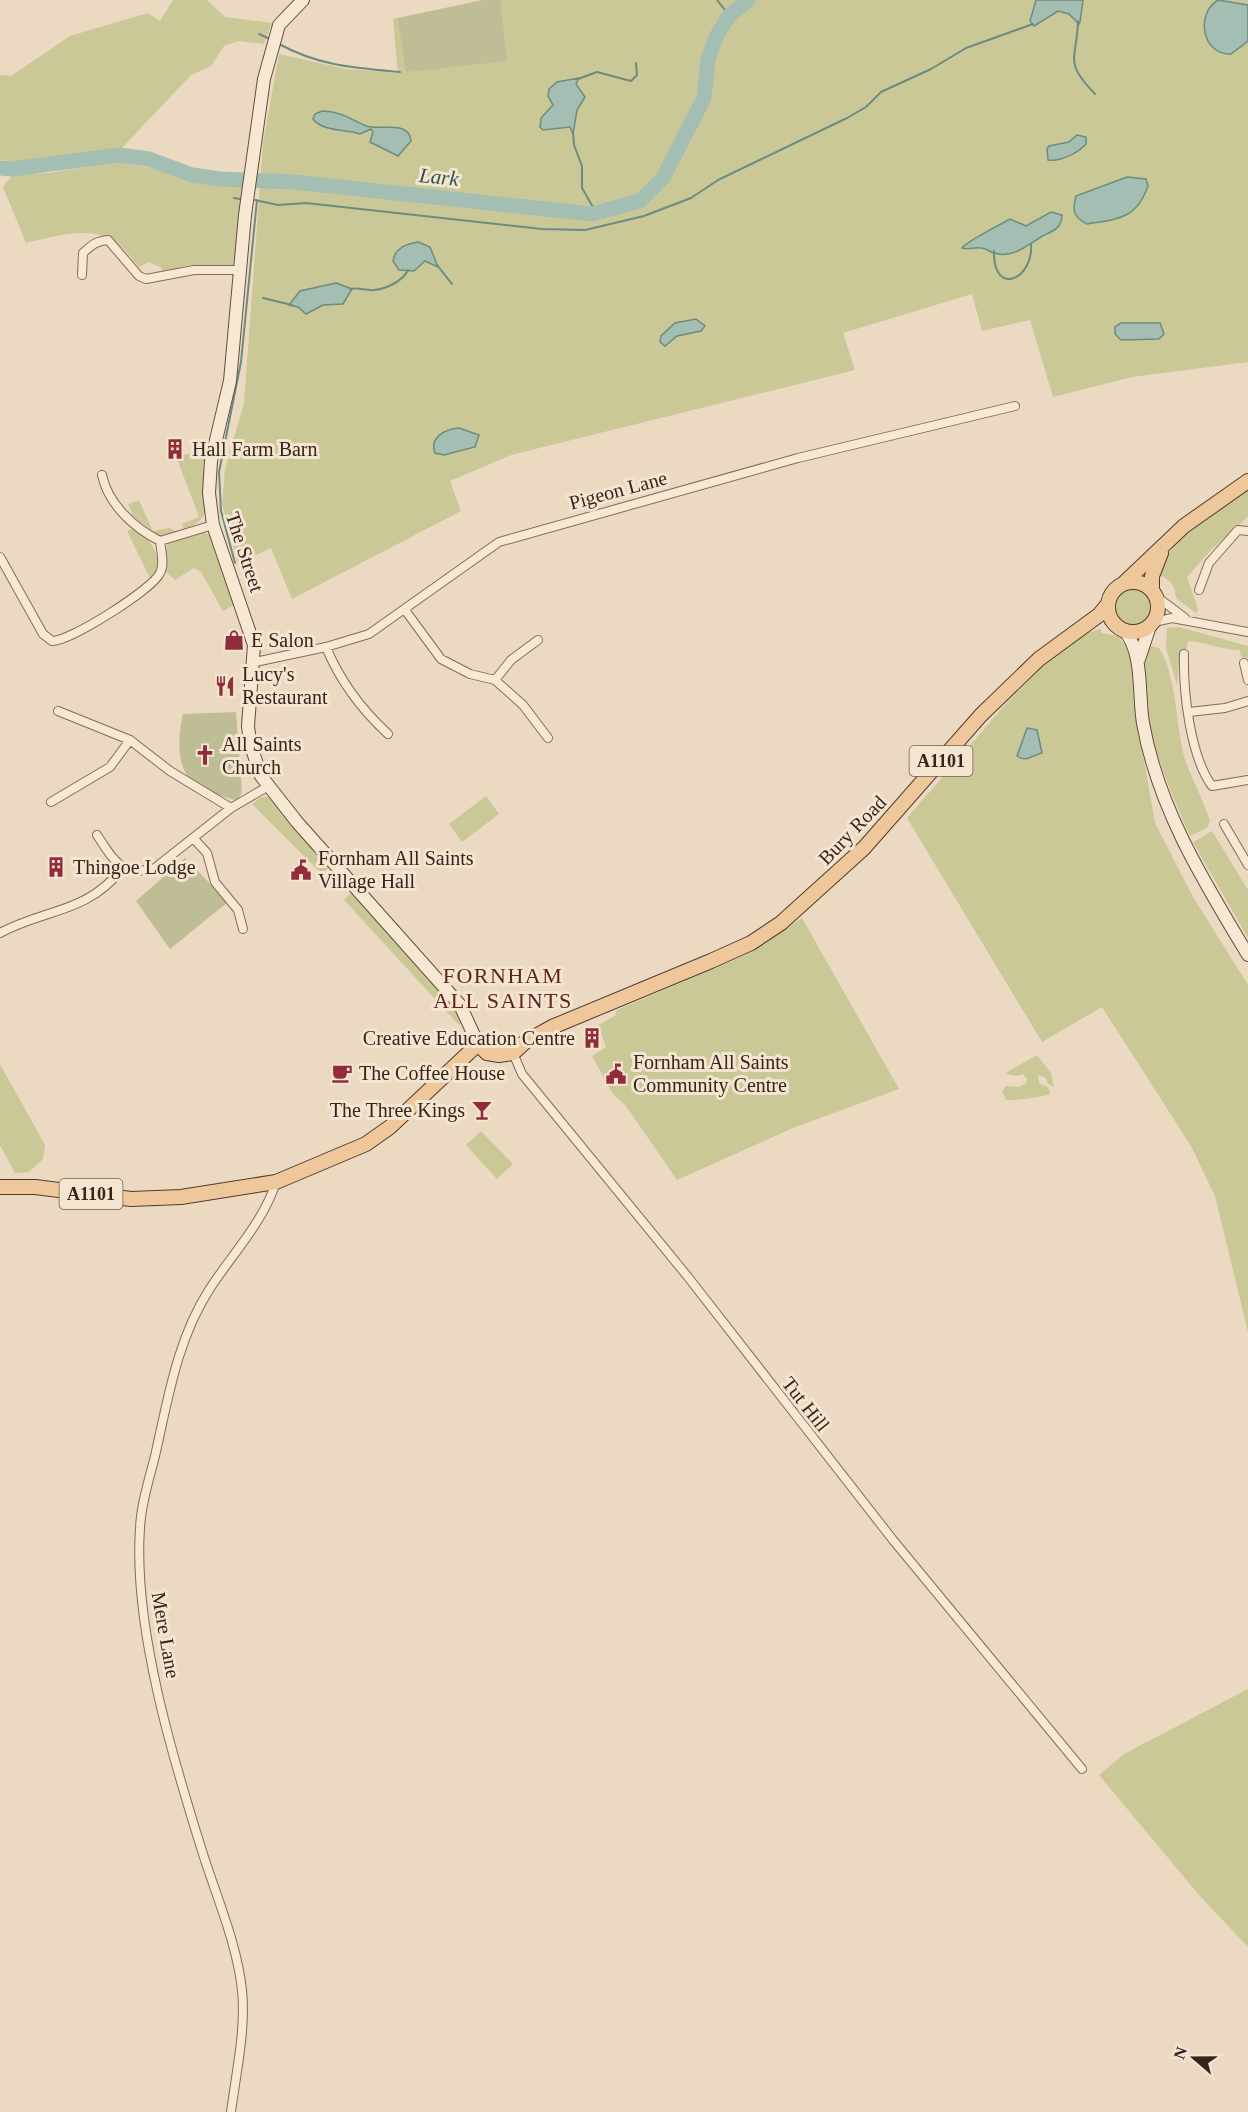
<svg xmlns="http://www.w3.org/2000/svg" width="1248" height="2112" viewBox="0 0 1248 2112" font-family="'Times New Roman',serif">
	<rect width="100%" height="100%" fill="#ecd9c1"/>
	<path fill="#c9c896" d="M173 0H207L225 17 272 23 264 44 238 41 224 46 211 66 191 75 120 150 41 164 0 160V75L11 76 70 36 148 13 160 21Z
		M482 0H1248V362L1132 377 1053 397 1030 320 982 331 972 294 843 333 855 370 511 455 450 481 461 511 292 599 271 548 238 564 222 504 225 469 244 403 263 143 279 54 346 69 398 73 393 19Z
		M119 162 164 170 205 184 245 186 238 261 234 265H189L164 272 160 267 149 262 139 267C131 258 120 242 109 238 83 227 52 237 26 243L3 187 12 175 48 173Z
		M205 451 203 471 209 472C207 498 214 520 184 529L182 524 199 517 176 456Z
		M1248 486V517L1210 551 1187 577 1198 609 1196 613 1176 598C1175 585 1170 578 1157 575 1176 532 1212 513 1248 486Z
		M139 500 153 531 170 528 177 532 161 537 151 534 153 531 133 516 128 504Z
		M136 528C151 542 157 549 159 569L151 580 127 531Z
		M200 531 211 536 236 604 223 611 201 572 194 568 175 580 165 571 164 553 168 543Z
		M1114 607a19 19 0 1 1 38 0a19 19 0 1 1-38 0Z
		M1179 627 1248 646V658L1241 657 1240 650C1221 650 1206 642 1188 641L1186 651H1180L1177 685 1166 648 1167 628Z
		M1101 629V633L1118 636 1125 645 1129 644 1138 726 1155 823 1193 897 1248 985V1332L1215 1196 1191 1146 1102 1007 1042 1042 907 818 1004 706 1059 649 1087 633Z
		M1147 645 1159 648C1176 673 1176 725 1184 756 1191 778 1203 799 1210 821L1207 828 1190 836C1165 779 1134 709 1147 645Z
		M486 796 499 814 462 842 449 824Z
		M261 797H269L273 801 331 865 322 874 252 804Z
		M1212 831 1248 890V938L1193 842Z
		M353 891 457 1008 462 1021 459 1025 344 900Z
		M802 918 899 1089 793 1128 677 1180 626 1106 613 1094 592 1056 606 1047 598 1025 615 1016 617 1010 741 957Z
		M1037 1055 1051 1073 1054 1087 1048 1084 1046 1078 1038 1075 1039 1083 1049 1088 1050 1094C1044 1097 1012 1101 1006 1100L1002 1092 1006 1086 1019 1087 1026 1083 1027 1079 1023 1074 1017 1076 1006 1074 1007 1072Z
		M0 1064 45 1145 43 1159 29 1172 15 1173 0 1145Z
		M481 1131 513 1164 497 1179 466 1145Z
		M1248 1689V1947L1199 1895 1099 1775 1124 1754Z"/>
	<path fill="#bebd95" d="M484 0H500L507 61 406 72 398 18Z
		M236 712 242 792 237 801C224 796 207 793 196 785 175 770 178 736 183 714Z
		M185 858 228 902 170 949 136 901Z"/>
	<path fill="#a4beb3" stroke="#6b8c7f" stroke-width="1.5" d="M1036 0H1083L1080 22 1079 24 1069 14 1058 11 1034 26 1030 21Z
		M1218 0 1248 5V41L1231 54C1202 55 1195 14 1218 0Z
		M579 78 576 84 585 97 577 110 573 134 570 127 543 130 540 127 541 118 553 105 548 96 549 89 557 82Z
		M322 111C340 111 350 119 366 126 379 131 409 119 411 141L398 156 370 142 373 132 371 129 360 134C346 129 323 132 313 119L315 114Z
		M1077 135 1086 137V144C1078 153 1060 162 1048 160L1047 149 1049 146 1069 142Z
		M1127 177 1146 179 1148 186C1136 220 1117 219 1087 224 1073 217 1072 210 1076 196Z
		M1051 212 1062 215C1062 229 1052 231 1041 237 1028 245 1012 259 994 253 989 252 987 248 981 248 974 247 969 250 962 248 967 241 1000 225 1010 219L1026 226Z
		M418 242 430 247 438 267 425 261 414 271 399 270 393 261C395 248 406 244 418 242Z
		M336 283 352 289 343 304 323 305 306 314 298 307 289 305 300 291Z
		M696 319 705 326 701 331 677 336 665 346 660 342 661 336 675 323Z
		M1121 323H1160L1164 334 1159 339 1121 340 1115 334V327Z
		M459 428 479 435 475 447 444 455 435 453C429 437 446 429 459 428Z
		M1027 728 1037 730 1042 753C1032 755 1027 763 1017 756Z"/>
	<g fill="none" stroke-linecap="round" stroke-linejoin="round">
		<path stroke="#6b8c7f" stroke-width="2" d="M717 0 729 15
			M1078 21C1077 60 1063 61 1095 94
			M259 34 272 40
			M279 44C319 66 356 68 400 72
			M578 79 597 72 631 81 637 75 636 63
			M573 132 574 145 582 166V188L594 209 592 214
			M234 198 240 199
			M255 200 278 205 306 203 542 229 585 230 644 216 691 198 718 180 847 118 866 107 881 92 931 69 966 48 1033 24
			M994 251C993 298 1034 279 1031 244
			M437 265 452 284
			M350 289C359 287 366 291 374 290 386 289 403 281 408 270
			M263 298 292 305
			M235 563 221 511 219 472 241 362 257 200"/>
		<path stroke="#a4beb3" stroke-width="15" d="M0 168 12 169 119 155 149 159 192 175 220 179 294 182 592 214 640 201 663 178 704 98 708 59 716 37 728 17 748 0"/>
		<g stroke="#856a59" stroke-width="10">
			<path id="street" d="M82 275 83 253C92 245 96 241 108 240L139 276 146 279 194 270H240
				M160 541 213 525
				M0 557 43 634 52 641C69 642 153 589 160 573 165 564 161 551 160 541 134 528 108 504 102 475
				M1199 590 1209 563 1238 530 1248 531
				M1157 597 1185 618
				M405 610 441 659 470 674 495 680 523 705 548 738
				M1154 622 1172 618 1248 632
				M326 647C340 681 361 709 388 734
				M1184 654C1183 691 1190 756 1212 786L1248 780
				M255 662 326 647 369 634 499 542 798 458 1015 406
				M1244 663 1248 680
				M495 680 511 660 538 640
				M58 711 130 740 170 771 231 808
				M1189 712 1225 708 1248 701
				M51 802 110 767 130 740
				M1224 824 1248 865
				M97 835C113 859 121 878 155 868L231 808 267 787
				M194 839 207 853 215 882 238 910 243 929
				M0 933C47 908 86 914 123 868
				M513 1053 522 1074 688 1277 893 1540 1082 1769
				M231 2112C236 2073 246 2030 242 1990 237 1944 217 1898 203 1854 173 1759 133 1627 140 1528 141 1504 149 1480 155 1456 168 1399 177 1340 209 1290 232 1254 263 1223 276 1182"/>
		</g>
		<g stroke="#664c3d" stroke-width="14">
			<path id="secondary" d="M303 0 279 25 264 79 245 215 230 381 211 461 209 493 213 525 254 645 248 726 250 743 261 776 297 822 460 1005 478 1044
				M1124 630C1144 653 1138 694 1143 723 1158 808 1204 882 1248 955
				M1139 659 1150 626"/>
		</g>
		<g stroke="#523a2e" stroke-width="16">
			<path id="primary" d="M1108 607a25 25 0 1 1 50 0a25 25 0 1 1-50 0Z
				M1124 583 1184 526 1248 481
				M1152 589V576L1161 553
				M478 1044 487 1053 499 1055 513 1053 525 1042 552 1027 711 961 751 943 781 923 864 848 981 715 1039 659 1099 615 1108 604
				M0 1187H35L131 1199 181 1197 276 1182 366 1144 390 1127 478 1044 491 1041 513 1053"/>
		</g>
		<use href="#street" stroke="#f7e8d4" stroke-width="8"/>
		<use href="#secondary" stroke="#f7e8d4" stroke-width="12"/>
		<use href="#primary" stroke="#eec89a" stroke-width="14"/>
	</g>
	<defs>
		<g id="building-bare" transform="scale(1.62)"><path d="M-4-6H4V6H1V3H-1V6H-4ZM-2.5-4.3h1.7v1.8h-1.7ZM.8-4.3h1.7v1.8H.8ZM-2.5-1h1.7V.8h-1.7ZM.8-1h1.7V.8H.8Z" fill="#912c3b" stroke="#f4e5d0" stroke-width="2.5" paint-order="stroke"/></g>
		<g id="shop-bare" transform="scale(1.62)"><path d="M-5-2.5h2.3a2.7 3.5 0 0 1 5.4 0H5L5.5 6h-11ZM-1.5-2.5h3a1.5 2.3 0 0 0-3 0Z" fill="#912c3b" stroke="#f4e5d0" stroke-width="2.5" paint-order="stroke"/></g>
		<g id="restaurant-bare" transform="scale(1.62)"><path d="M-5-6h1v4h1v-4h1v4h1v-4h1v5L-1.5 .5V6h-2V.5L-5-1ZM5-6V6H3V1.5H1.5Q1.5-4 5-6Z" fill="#912c3b" stroke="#f4e5d0" stroke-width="2.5" paint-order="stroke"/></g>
		<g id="church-bare" transform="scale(1.62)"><path d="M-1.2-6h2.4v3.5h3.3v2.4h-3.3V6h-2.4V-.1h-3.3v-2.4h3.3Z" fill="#912c3b" stroke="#f4e5d0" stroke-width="2.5" paint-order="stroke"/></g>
		<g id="civic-bare" transform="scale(1.62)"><path d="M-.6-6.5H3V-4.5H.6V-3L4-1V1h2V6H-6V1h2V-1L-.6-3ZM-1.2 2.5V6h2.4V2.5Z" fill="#912c3b" stroke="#f4e5d0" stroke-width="2.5" paint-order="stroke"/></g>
		<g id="cafe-bare" transform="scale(1.62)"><path d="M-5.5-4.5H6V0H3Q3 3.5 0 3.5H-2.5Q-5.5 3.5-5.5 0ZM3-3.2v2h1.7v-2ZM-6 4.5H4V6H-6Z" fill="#912c3b" stroke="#f4e5d0" stroke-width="2.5" paint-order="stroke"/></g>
		<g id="bar-bare" transform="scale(1.62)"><path d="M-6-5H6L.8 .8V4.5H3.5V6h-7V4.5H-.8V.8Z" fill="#912c3b" stroke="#f4e5d0" stroke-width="2.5" paint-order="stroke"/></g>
	</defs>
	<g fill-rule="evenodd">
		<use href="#building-bare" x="175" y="449"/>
		<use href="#shop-bare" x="234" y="640"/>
		<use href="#restaurant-bare" x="225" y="686"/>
		<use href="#church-bare" x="205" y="755"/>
		<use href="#building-bare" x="56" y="867"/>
		<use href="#civic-bare" x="301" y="870"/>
		<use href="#building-bare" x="592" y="1038"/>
		<use href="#cafe-bare" x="342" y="1073"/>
		<use href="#civic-bare" x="616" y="1074"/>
		<use href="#bar-bare" x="482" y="1110"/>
	</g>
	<g text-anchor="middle" stroke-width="6" stroke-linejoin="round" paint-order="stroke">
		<g fill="#f4e5d0" stroke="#6e5f53" stroke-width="1.5">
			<rect x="909.5" y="746" width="63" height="30" rx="4.5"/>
			<rect x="59.5" y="1179" width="63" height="30" rx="4.5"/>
		</g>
		<g font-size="18" font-weight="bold" fill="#35251d">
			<text x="941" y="767">A1101</text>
			<text x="91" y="1200">A1101</text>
		</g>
		<g font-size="20" fill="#35251d" stroke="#f4e5d0" text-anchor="start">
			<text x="192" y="456">Hall Farm Barn</text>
			<text x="251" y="647">E Salon</text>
			<text x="242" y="681">Lucy's<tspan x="242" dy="23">Restaurant</tspan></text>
			<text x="222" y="751">All Saints<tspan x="222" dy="23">Church</tspan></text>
			<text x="318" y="865">Fornham All Saints<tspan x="318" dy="23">Village Hall</tspan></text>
			<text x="73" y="874">Thingoe Lodge</text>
			<text x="575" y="1045" text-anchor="end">Creative Education Centre</text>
			<text x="633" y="1069">Fornham All Saints<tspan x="633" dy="23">Community Centre</tspan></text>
			<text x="359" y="1080">The Coffee House</text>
			<text x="465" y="1117" text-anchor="end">The Three Kings</text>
		</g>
		<g font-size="20" fill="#35251d" stroke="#f4e5d0">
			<text transform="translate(618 490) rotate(-15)" y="7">Pigeon Lane</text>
			<text transform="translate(245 552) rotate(72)" y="7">The Street</text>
			<text transform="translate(852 830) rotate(-46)" y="7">Bury Road</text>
			<text transform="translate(806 1404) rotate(52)" y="7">Tut Hill</text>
			<text transform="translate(166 1635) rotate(80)" y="7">Mere Lane</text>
		</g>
		<g font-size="21" font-style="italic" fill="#2d544c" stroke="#f4e5d0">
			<text transform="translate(439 177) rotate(6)" y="7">Lark</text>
		</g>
		<g font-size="22" letter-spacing="1.5" fill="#60231e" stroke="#f4e5d0">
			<text x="503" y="983">FORNHAM<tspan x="503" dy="25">ALL SAINTS</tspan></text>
		</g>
	</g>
	<g transform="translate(1194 2058) rotate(290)" stroke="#f4e5d0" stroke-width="4.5" paint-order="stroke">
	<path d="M0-4.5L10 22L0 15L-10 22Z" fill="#35251d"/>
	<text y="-9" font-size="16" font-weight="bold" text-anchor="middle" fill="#35251d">N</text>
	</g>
</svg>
